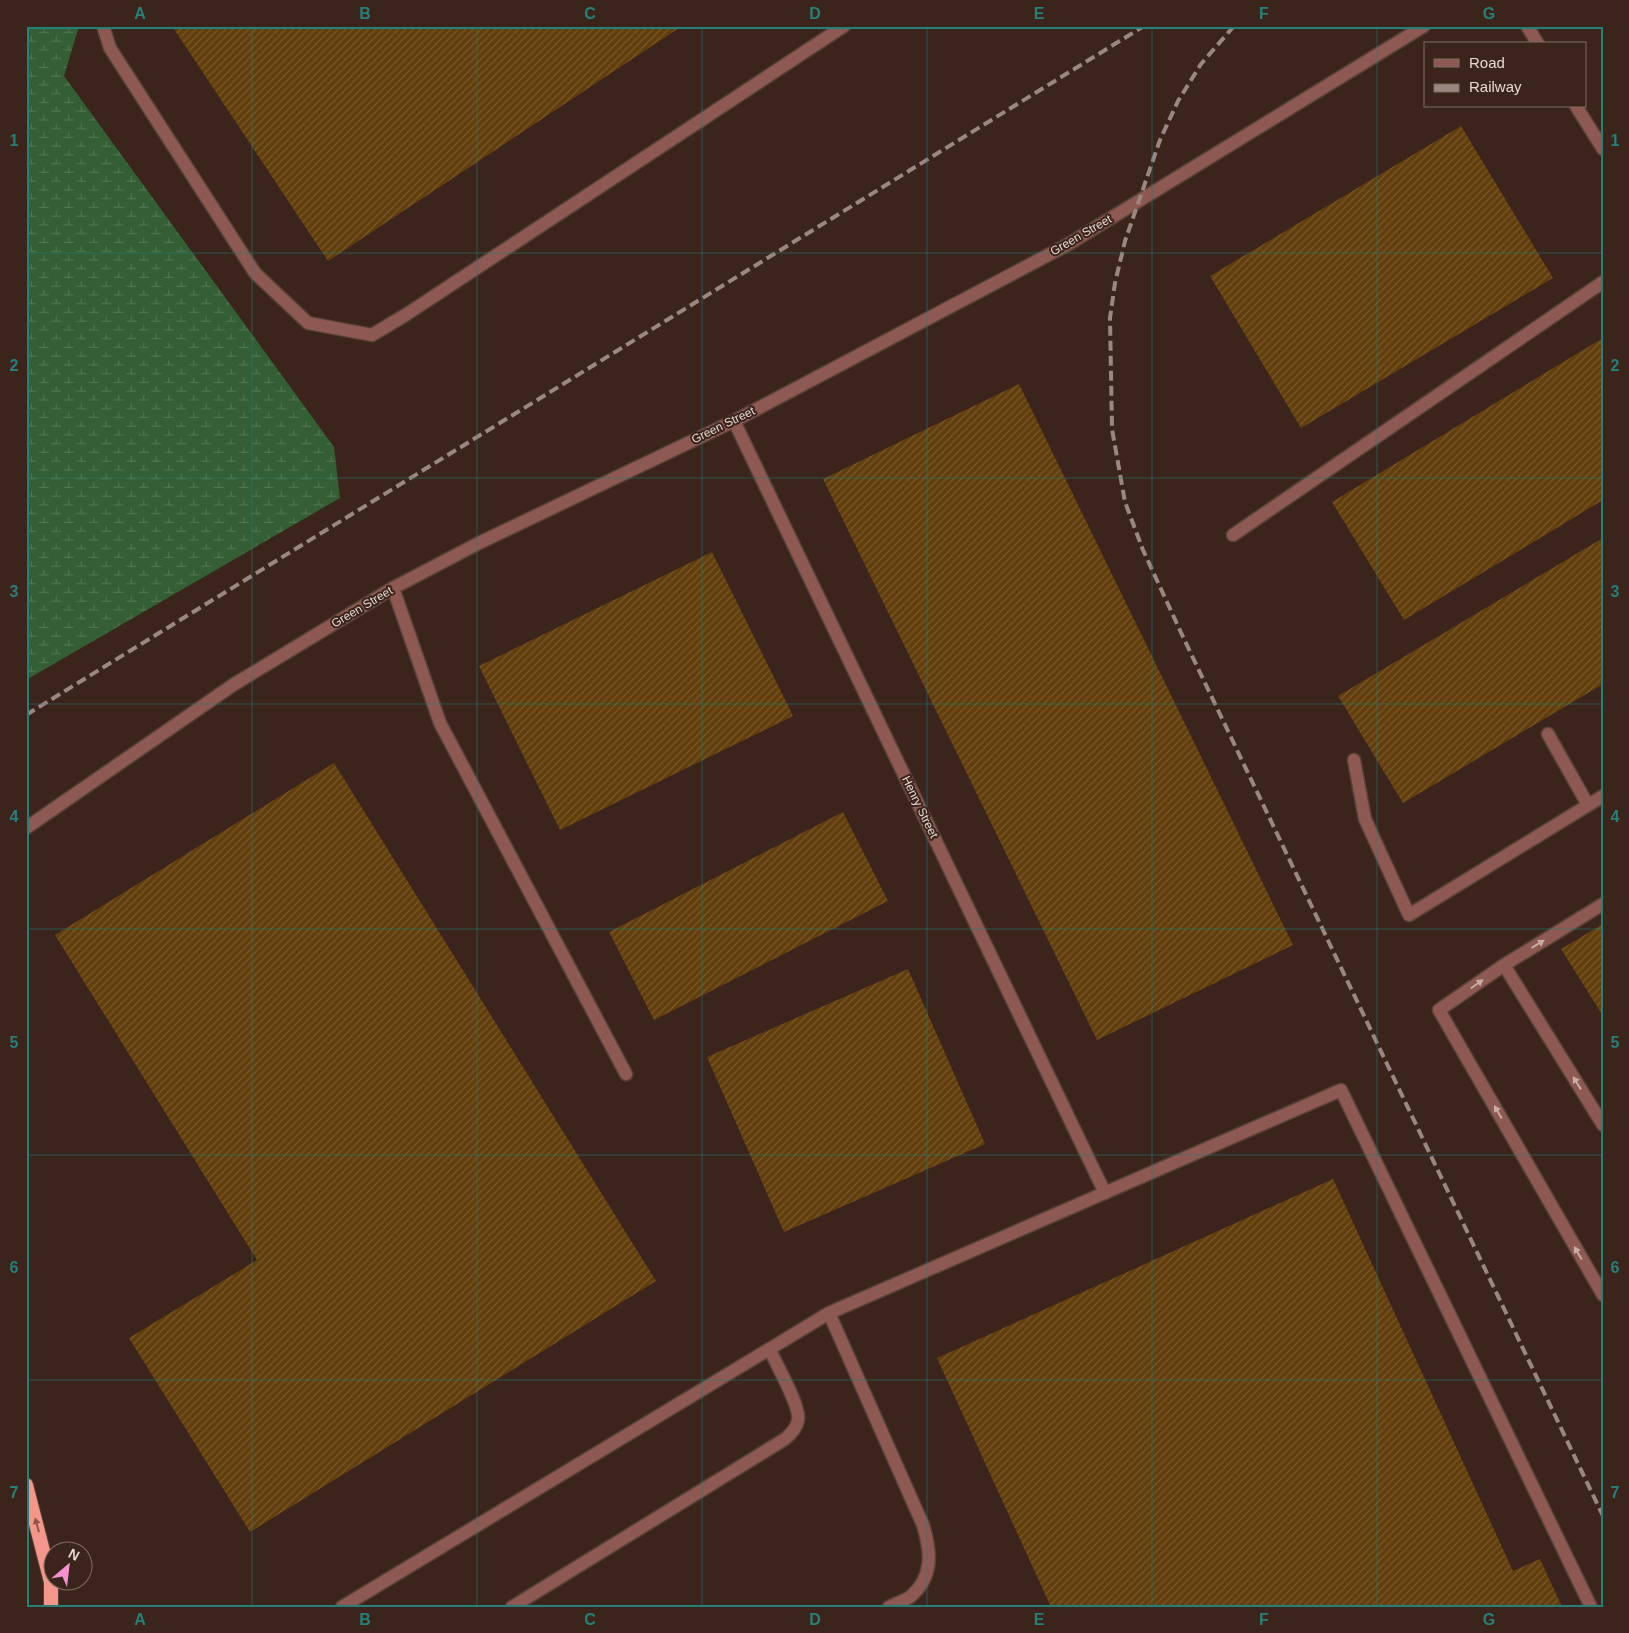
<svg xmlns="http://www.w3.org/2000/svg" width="1629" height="1633" viewBox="0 0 1629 1633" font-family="Arial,sans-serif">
	<defs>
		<pattern id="wetland-marsh" width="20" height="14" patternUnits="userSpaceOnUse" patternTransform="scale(1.25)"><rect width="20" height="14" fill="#345e34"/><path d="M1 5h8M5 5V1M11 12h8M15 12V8" fill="none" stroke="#517450"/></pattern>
		<pattern id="building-hatch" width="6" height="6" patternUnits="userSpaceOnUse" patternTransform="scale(1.25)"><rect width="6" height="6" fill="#613e0b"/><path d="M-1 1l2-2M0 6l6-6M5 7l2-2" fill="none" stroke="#78592e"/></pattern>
	</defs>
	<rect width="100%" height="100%" fill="#3b241c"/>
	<path fill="url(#wetland-marsh)" d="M26 26H79L64 76 334 447 340 498 26 680Z"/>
	<path fill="url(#building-hatch)" d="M172 26H682L328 261Z
		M1461 126 1553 278 1301 428 1210 276Z
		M1603 338V500L1404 620 1332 502Z
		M1019 384 1293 945 1097 1040 823 479Z
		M1603 538V684L1403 803 1338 696Z
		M712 552 793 716 560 830 479 666Z
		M334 763 656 1281 250 1532 129 1338 257 1260 55 935Z
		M843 812 888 901 654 1020 609 932Z
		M1603 924V1016L1561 949Z
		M908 969 985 1144 784 1232 707 1057Z
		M1333 1179 1513 1571 1540 1559 1562 1607H1051L937 1358Z"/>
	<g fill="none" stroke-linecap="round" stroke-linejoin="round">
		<g stroke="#574139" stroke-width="15">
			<path id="service" d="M103 26 110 48 255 273 308 323 372 335 407 314 844 26
				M1233 535 1603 282
				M393 588 440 723 626 1074
				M1548 734 1588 805
				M1354 760 1365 819 1409 915 1603 796
				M1603 904 1504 965 1603 1125
				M1504 965 1439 1010 1603 1295
				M829 1313 923 1525C931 1551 934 1577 910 1597 904 1601 895 1604 889 1607
				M342 1607 829 1313 1341 1090 1591 1607
				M512 1607 785 1439C791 1434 797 1428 798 1420 801 1407 776 1364 770 1350"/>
		</g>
		<g stroke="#574139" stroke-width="15">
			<path id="minor" d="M734 421 1105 1193"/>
		</g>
		<g stroke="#574139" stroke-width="15">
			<path id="tertiary" d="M1527 26 1538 44
				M1576 106 1603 149
				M26 828 233 685 393 588 479 543 734 421 1067 245 1424 26"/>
		</g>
		<g stroke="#574139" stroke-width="16">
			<path id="trunk" d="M26 1485 51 1582V1607"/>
		</g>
		<use href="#service" stroke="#8e5952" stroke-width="12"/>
		<use href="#minor" stroke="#8e5952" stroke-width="12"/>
		<use href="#tertiary" stroke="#8e5952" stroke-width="12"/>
		<use href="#trunk" stroke="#f4968a" stroke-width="14"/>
		<path stroke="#9a8781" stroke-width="4" stroke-dasharray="10 5" stroke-linecap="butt" d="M1234 26 1201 64 1178 101 1160 140 1125 241 1115 283 1110 318 1112 429 1125 502 1143 550 1184 639 1603 1516
			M26 715 1144 26"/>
	</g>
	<defs><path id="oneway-solid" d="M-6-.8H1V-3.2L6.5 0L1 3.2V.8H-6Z" transform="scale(1.25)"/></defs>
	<g fill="#c8aca5">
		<use href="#oneway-solid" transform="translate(1538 944) rotate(-31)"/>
		<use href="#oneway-solid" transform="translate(1477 984) rotate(-35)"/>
		<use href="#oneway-solid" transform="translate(1577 1083) rotate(-122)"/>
		<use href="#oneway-solid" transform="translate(1498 1112) rotate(-120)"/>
		<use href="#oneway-solid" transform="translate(1578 1253) rotate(-120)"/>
	</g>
	<use fill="#8e574e" href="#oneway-solid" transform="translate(37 1525) rotate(-105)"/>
	<path fill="none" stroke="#258078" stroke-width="1" stroke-opacity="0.55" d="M252 26V1607M477 26V1607M702 26V1607M927 26V1607M1152 26V1607M1377 26V1607M26 253H1603M26 478H1603M26 704H1603M26 929H1603M26 1155H1603M26 1380H1603"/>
	<g text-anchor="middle" stroke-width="4" stroke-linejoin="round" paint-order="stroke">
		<g font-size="12" fill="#e7d8d2" stroke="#3b241c">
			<text transform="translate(1081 235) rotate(-30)" y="4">Green Street</text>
			<text transform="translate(723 425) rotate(-26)" y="4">Green Street</text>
			<text transform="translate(362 607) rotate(-31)" y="4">Green Street</text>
			<text transform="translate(920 807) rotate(64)" y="4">Henry Street</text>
		</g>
	</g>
	<rect width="1629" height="1633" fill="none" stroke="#3b241c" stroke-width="55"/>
	<rect x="1424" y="42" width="162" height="65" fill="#3b241c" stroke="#806c65"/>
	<rect x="1434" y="59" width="25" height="8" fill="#8e5952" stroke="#806c65"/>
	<text x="1469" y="68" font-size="15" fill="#e7d8d2">Road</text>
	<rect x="1434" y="84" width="25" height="8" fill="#9a8781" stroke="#806c65"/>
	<text x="1469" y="92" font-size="15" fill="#e7d8d2">Railway</text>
	<g transform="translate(68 1566) rotate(28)"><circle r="24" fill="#3b241c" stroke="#806c65"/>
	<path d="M0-4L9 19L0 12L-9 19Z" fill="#f690d0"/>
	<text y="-8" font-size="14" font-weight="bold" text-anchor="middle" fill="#e7d8d2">N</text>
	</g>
	<rect x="28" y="28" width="1574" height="1578" fill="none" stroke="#258078" stroke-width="2"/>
	<g font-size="16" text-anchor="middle" font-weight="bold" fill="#258078">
		<text x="140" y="19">A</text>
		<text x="365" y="19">B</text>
		<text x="590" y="19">C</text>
		<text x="815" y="19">D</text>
		<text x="1039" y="19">E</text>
		<text x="1264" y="19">F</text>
		<text x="1489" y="19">G</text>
		<text x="14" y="146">1</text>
		<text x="1615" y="146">1</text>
		<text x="14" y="371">2</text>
		<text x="1615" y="371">2</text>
		<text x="14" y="597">3</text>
		<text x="1615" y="597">3</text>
		<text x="14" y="822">4</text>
		<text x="1615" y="822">4</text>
		<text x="14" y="1048">5</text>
		<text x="1615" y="1048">5</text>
		<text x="14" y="1273">6</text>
		<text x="1615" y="1273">6</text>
		<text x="14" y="1498">7</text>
		<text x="1615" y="1498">7</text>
		<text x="140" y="1625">A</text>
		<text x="365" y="1625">B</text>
		<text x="590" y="1625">C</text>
		<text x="815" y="1625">D</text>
		<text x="1039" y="1625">E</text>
		<text x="1264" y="1625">F</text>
		<text x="1489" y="1625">G</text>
	</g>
</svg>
